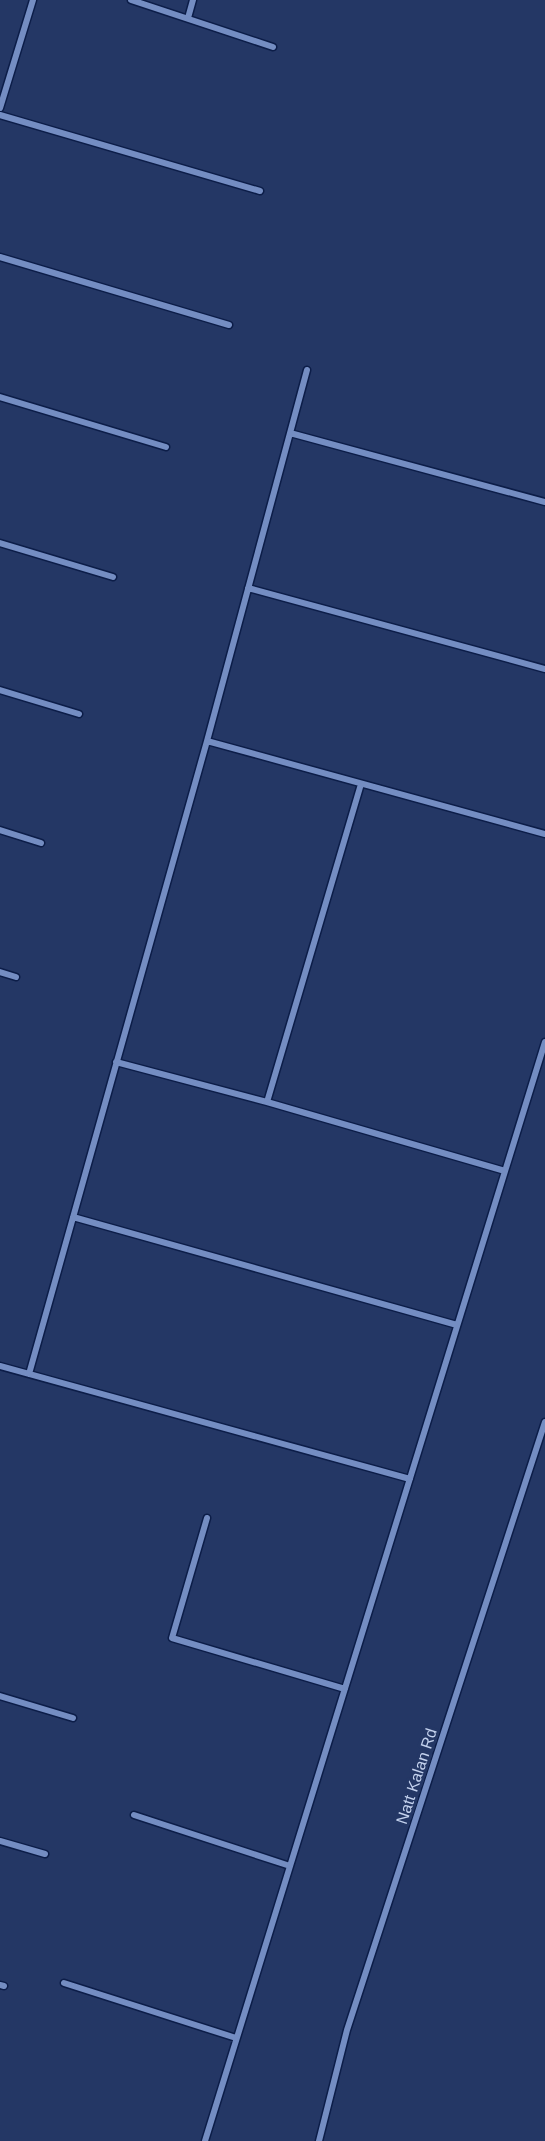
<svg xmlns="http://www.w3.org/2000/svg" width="545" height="2141" viewBox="0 0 545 2141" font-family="Arial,sans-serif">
	<rect width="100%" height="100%" fill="#243765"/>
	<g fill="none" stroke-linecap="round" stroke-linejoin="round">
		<g stroke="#0c1d48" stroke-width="9">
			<path id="minor" d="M131 0 273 47
				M188 18 193 0
				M0 108 33 0
				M0 115 260 191
				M0 257 229 325
				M0 397 166 447
				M290 433 545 502
				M0 543 113 577
				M248 588 545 669
				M0 690 79 714
				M207 741 307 370
				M361 784 267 1102 505 1171
				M0 830 41 843
				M0 972 16 977
				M116 1062 267 1102
				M73 1217 457 1325
				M0 1366 410 1479
				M29 1374 207 741 545 834
				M207 1518 172 1638 345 1689
				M0 1696 73 1718
				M134 1815 290 1866
				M0 1841 45 1854
				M64 1983 236 2038
				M0 1985 4 1986
				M205 2141 545 1042
				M319 2141 347 2030 545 1422"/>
		</g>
		<use href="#minor" stroke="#748dc2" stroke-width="6"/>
	</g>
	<g text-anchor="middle" stroke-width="6" stroke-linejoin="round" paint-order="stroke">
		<g font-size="16" fill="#c4d2ee" stroke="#243765">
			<text transform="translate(416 1776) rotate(-72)" y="6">Natt Kalan Rd</text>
		</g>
	</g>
</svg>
